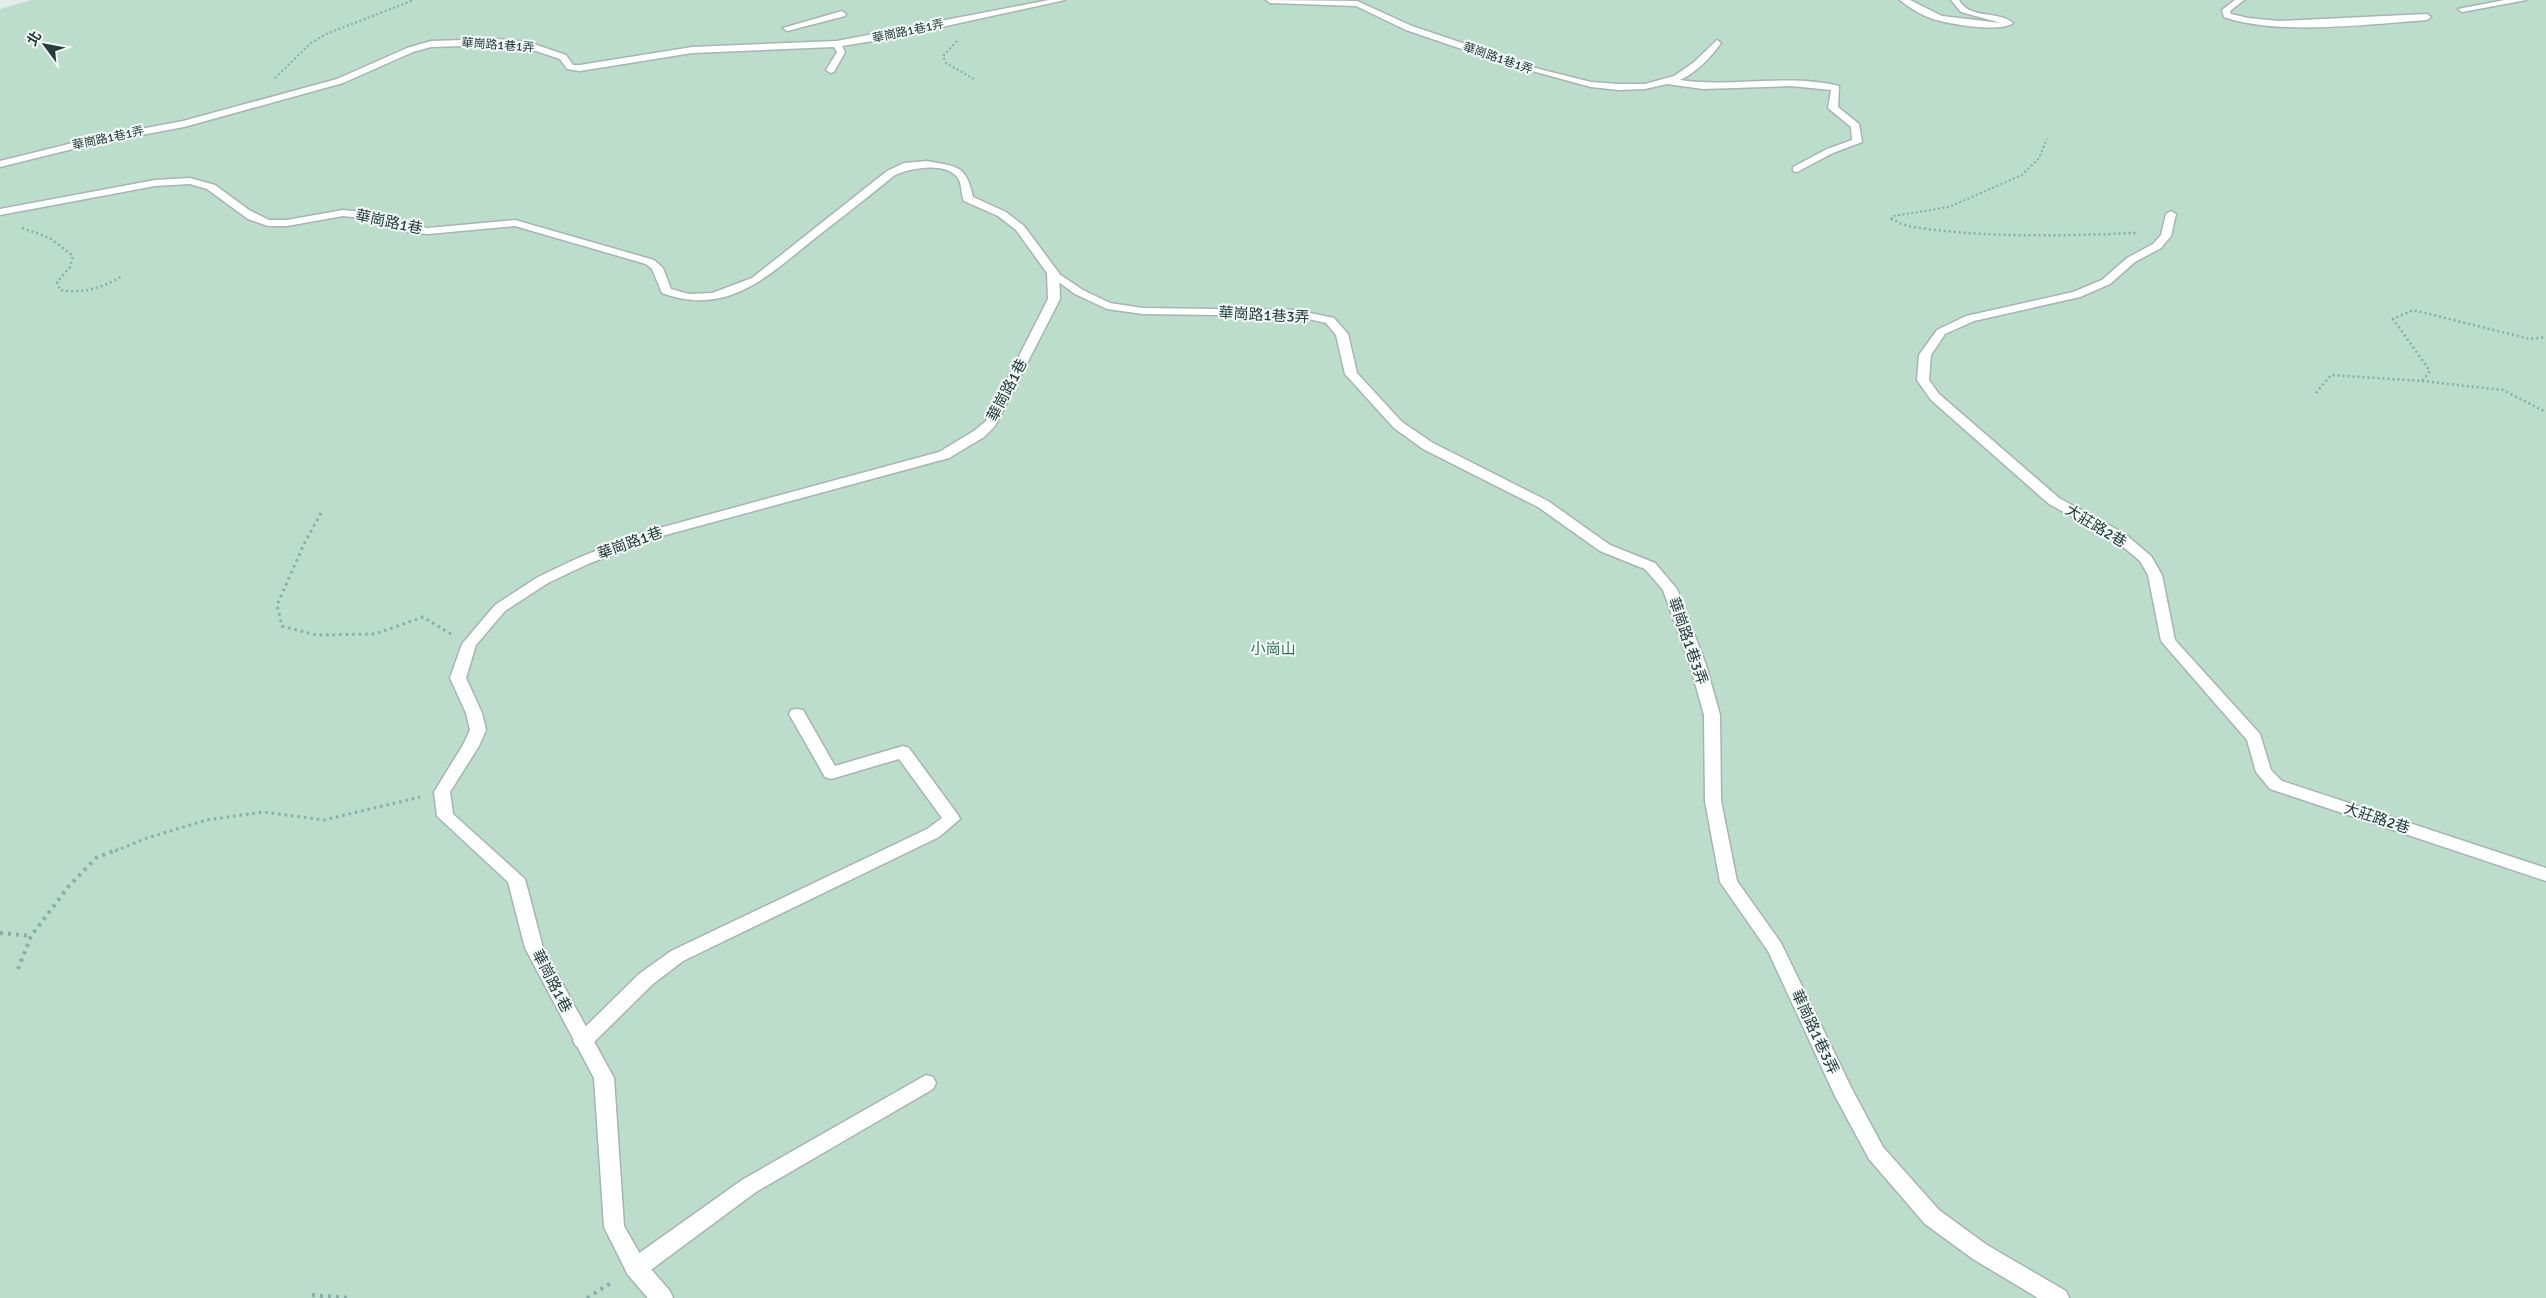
<svg xmlns="http://www.w3.org/2000/svg" width="2546" height="1298" viewBox="0 0 2546 1298" font-family="Signika,'Noto Sans TC',sans-serif">
	<rect width="100%" height="100%" fill="#e3ecea"/>
	<path fill="#bcddcc" d="M32 0H2546V1298H0V9Z"/>
	<g fill="none" stroke-linecap="round" stroke-linejoin="round">
		<g stroke="#a6b4b2" stroke-width="3">
			<path id="service" d="M1049 0H1065L891 38 842 46 845 52 834 72 831 73 826 70 837 52 834 47 692 53 580 71 567 69 560 59 527 48 496 45 431 47 413 52 343 83 184 127 93 144 0 167V161L93 138 183 121 337 79 407 48 431 41 496 39 528 42 566 55 573 65H580L692 47 837 41Z
				M1266 0 1357 1 1412 26 1539 69 1591 82 1619 84H1645L1674 76 1693 63 1717 40 1721 43C1710 58 1697 72 1680 80 1733 88 1787 73 1839 86L1838 107 1859 124 1862 142 1833 153 1797 172 1793 171V167L1827 149 1852 140 1851 127 1828 108 1831 90 1791 86 1703 89 1667 84 1645 89 1619 90 1591 87 1506 64 1406 30 1356 6 1270 3Z
				M2235 0H2244L2230 11 2231 14 2248 18 2279 21 2427 14 2431 17 2427 20C2369 24 2278 36 2224 17L2222 10Z
				M2505 0H2526L2462 12 2458 9Z
				M842 11 846 14 845 16 787 31 783 28Z
				M2171 211 2176 214 2171 236 2161 248 2135 262 2110 284 2080 297 1974 321 1945 334 1931 355 1929 380 1939 394 2059 498 2125 534 2151 556 2162 575 2175 640 2260 734 2271 770 2282 781 2546 868V881L2270 789 2256 772 2247 740 2161 641 2148 575 2140 561 2115 540 2049 504 1931 400 1917 380 1919 355 1937 330 1966 316 2073 292 2102 280 2127 258 2153 244 2161 235 2166 214Z
				M1053 270 1083 290 1110 303 1143 308 1296 310 1334 318 1348 334 1357 373 1402 422 1433 443 1548 501 1610 545 1655 563 1677 589 1706 665 1720 715 1721 801 1737 881 1781 943 1853 1091 1883 1147 1939 1210 1987 1245 2066 1291 2069 1298H2038L1973 1259 1925 1224 1869 1159 1835 1096 1768 951 1720 882 1705 801 1704 715 1690 665 1663 590 1645 569 1600 551 1538 507 1423 449 1394 428 1345 374 1336 335 1326 323 1296 316 1143 314 1107 309 1075 294 1049 275 1047 273Z
				M797 709 803 710 835 766 903 746 909 748 958 815 960 819 939 837 683 961 653 984 590 1046 583 1049 576 1046 573 1041 576 1036 639 974 671 951 927 829 942 818 899 759 831 779 825 777 789 714 791 710Z
				M926 1075 933 1077 936 1083 933 1089 756 1192 644 1275 636 1278 628 1275 625 1268 628 1261 742 1180Z"/>
		</g>
		<g stroke="#a6b4b2" stroke-width="3">
			<path id="minor" d="M1900 0H1910L1942 16 2001 23 1961 12 1951 0H1959C1970 20 1998 10 2013 23 2001 33 1949 24 1933 19 1923 16 1908 7 1900 0Z
				M927 161C957 167 966 164 973 197L1006 212 1024 226 1059 273 1060 299 995 426 984 437 949 458 651 539 588 564 548 583 505 611 476 645 466 678 482 713 486 730 479 746 450 792 453 814 525 879 543 948 614 1078 624 1226 644 1261 670 1291 673 1298H648L628 1275 604 1227 594 1078 525 948 508 882 437 816 434 792 463 745 470 730 466 713 450 678 462 644 495 605 538 577 578 558 641 533 939 452 974 431 986 421 1048 299 1047 273 1016 230 998 216 964 201C961 195 962 184 958 178 945 161 911 168 895 175 868 197 841 218 814 239 767 277 727 317 662 293L652 269 646 264 515 226 428 234 407 232 362 218 343 216 287 226H268L248 219 207 189 190 184 155 186 0 215V209L155 180 190 178 215 185 249 210 269 220H287L343 210 362 212 408 225 428 228 515 220 654 260 663 268 671 289 689 294 712 293 752 278 887 171 904 163Z"/>
		</g>
		<path stroke="#84afaa" stroke-width="2" stroke-dasharray="2 2.5" stroke-linecap="butt" d="M957 41 943 56 946 63 974 79
			M275 78 311 43 326 34 414 0
			M1891 220 1894 216 1949 207 2022 175 2039 158 2047 139"/>
		<path stroke="#84afaa" stroke-width="2.5" stroke-dasharray="2 3" stroke-linecap="butt" d="M1891 218 1901 224 1913 227C1987 238 2061 236 2136 233
			M22 228 50 238 73 256 70 267 57 282 60 290C82 294 103 288 122 276
			M2422 381 2503 390 2546 412
			M2316 393 2331 375 2422 381 2430 371 2393 319 2413 310 2530 339 2546 337"/>
		<path stroke="#84afaa" stroke-width="3" stroke-dasharray="2.5 4" stroke-linecap="butt" d="M321 513 304 544 277 605 282 626 316 635 375 634 423 617 451 634
			M115 851 147 838 207 820 263 812 324 820 420 797"/>
		<path stroke="#84afaa" stroke-width="4" stroke-dasharray="3 5" stroke-linecap="butt" d="M0 933 31 936
			M18 969 31 936 69 886 96 858 118 849
			M312 1295 349 1298
			M587 1298 614 1281"/>
		<use href="#service" fill="#fff" fill-rule="evenodd"/>
		<use href="#minor" fill="#fff" fill-rule="evenodd"/>
	</g>
	<g text-anchor="middle" stroke-width="4" stroke-linejoin="round" paint-order="stroke">
		<g font-size="12" fill="#233d3b" stroke="#f3f9f7">
			<text transform="translate(908 31) rotate(-12)" y="4">華崗路1巷1弄</text>
			<text transform="translate(498 45) rotate(4)" y="4">華崗路1巷1弄</text>
			<text transform="translate(1498 58) rotate(19)" y="4">華崗路1巷1弄</text>
			<text transform="translate(108 138) rotate(-12)" y="4">華崗路1巷1弄</text>
		</g>
		<g font-size="15" fill="#233d3b" stroke="#f3f9f7">
			<text transform="translate(389 222) rotate(12)" y="5">華崗路1巷</text>
			<text transform="translate(1264 315) rotate(3)" y="5">華崗路1巷3弄</text>
			<text transform="translate(1007 390) rotate(-62)" y="5">華崗路1巷</text>
			<text transform="translate(2096 526) rotate(31)" y="5">大莊路2巷</text>
			<text transform="translate(630 543) rotate(-20)" y="5">華崗路1巷</text>
			<text transform="translate(1688 641) rotate(71)" y="5">華崗路1巷3弄</text>
			<text transform="translate(2377 818) rotate(18)" y="5">大莊路2巷</text>
			<text transform="translate(552 981) rotate(63)" y="5">華崗路1巷</text>
			<text transform="translate(1815 1032) rotate(65)" y="5">華崗路1巷3弄</text>
		</g>
		<g font-size="15" fill="#2e7257" stroke="#f3f9f7">
			<text x="1273" y="654">小崗山</text>
		</g>
	</g>
	<g transform="translate(45 45) rotate(302)" stroke="#f3f9f7" stroke-width="4" paint-order="stroke">
	<path d="M0-4L9 19L0 12L-9 19Z" fill="#233d3b"/>
	<text y="-8" font-size="14" font-weight="bold" text-anchor="middle" fill="#233d3b">北</text>
	</g>
</svg>
